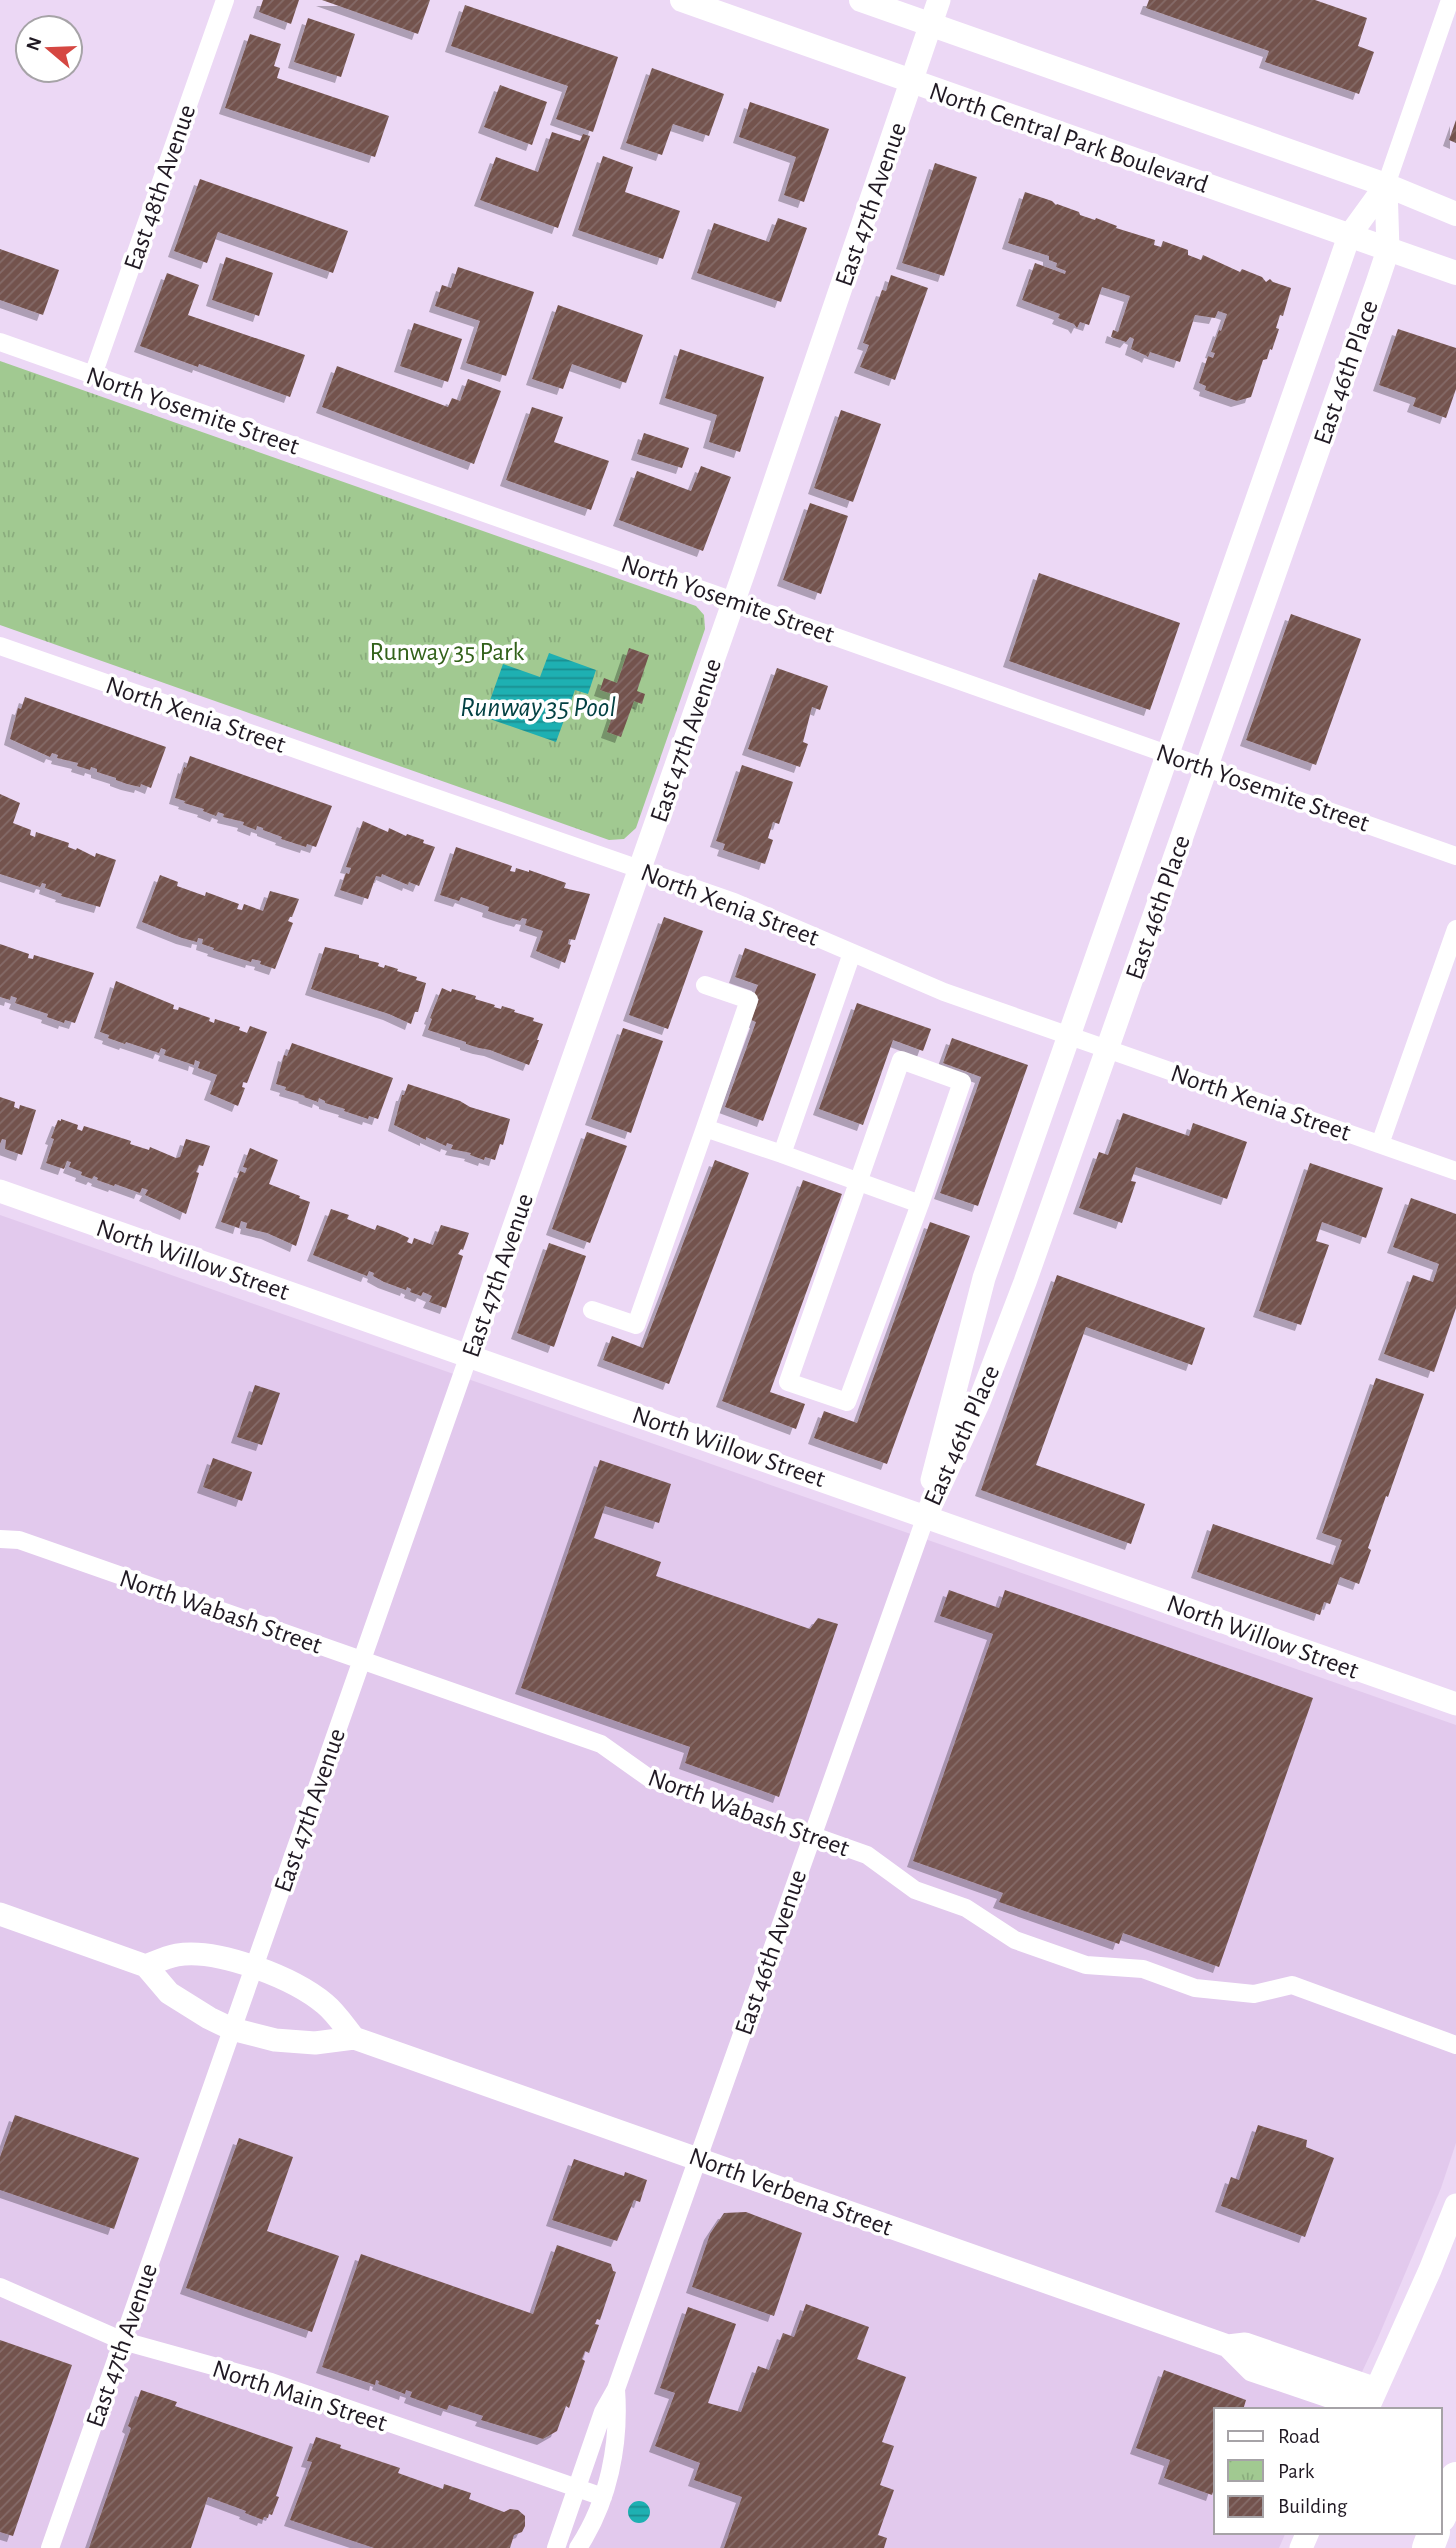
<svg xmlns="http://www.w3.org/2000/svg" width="1456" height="2548" viewBox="0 0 1456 2548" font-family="'Alegreya Sans',sans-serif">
	<defs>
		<pattern id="park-tufts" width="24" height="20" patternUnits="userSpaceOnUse" patternTransform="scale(1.75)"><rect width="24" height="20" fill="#a1c991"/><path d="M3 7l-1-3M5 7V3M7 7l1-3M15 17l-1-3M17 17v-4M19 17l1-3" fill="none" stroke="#8aac7d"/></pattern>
		<pattern id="water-rules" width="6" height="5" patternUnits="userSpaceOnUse" patternTransform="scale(1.75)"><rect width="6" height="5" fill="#1eb0b2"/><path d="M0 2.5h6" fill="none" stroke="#1a8e90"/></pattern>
		<pattern id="building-hatch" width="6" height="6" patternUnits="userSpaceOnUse" patternTransform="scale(1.75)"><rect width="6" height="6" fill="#73524d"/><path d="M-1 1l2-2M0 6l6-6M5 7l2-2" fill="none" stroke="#856c69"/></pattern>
		<filter id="shadow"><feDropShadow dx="-6" dy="6" stdDeviation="0" flood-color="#0004"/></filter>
	</defs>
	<rect width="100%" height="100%" fill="#ecd8f5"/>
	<path fill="#e2c9ed" d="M0 1215 1456 1725V2143L1441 2188 1378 2338 1344 2410H1216V2532H1286L1279 2548H0Z"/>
	<path fill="url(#park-tufts)" d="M0 361 696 606 704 615 705 629 636 828 624 839 609 840 0 625Z"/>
	<path fill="url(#water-rules)" d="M549 653 596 670 588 694 575 690 556 742 484 717 503 664 540 677Z
		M628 2512a11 11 0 1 1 22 0a11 11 0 1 1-22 0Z"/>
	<path fill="url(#building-hatch)" filter="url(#shadow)" d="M263 0H299L291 24 259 12Z
		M322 0H430L418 34Z
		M1149 0H1315L1367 18 1358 46 1374 52 1359 94 1265 62 1269 51 1146 8Z
		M465 5 618 57 593 132 556 119 568 86 451 46Z
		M308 18 355 34 341 77 294 62Z
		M250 34 281 44 274 66 280 68 277 78 389 116 375 157 225 108Z
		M652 68 724 94 709 136 673 124 662 155 626 143Z
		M500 85 547 102 532 145 484 127Z
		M750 102 829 129 804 202 784 195 796 157 739 137Z
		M1456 120V143L1449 140Z
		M552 132 580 141 583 134 590 136 558 228 480 200 496 157 538 172Z
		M603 156 633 167 625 192 680 211 663 259 578 230Z
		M935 163 977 177 944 276 902 263Z
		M200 179 348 231 333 273 218 232 207 263 174 251Z
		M1025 192 1052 201 1056 205 1057 204 1079 212 1080 215 1095 220 1096 218 1117 226 1116 228 1155 240 1154 245 1161 247 1163 241 1188 250V255L1201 260 1203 255 1240 272 1242 269 1262 277 1266 282 1270 279 1273 282 1291 288 1283 316 1280 315 1276 328 1279 329 1272 350 1270 349 1267 359 1263 360 1251 397 1237 401 1205 390 1206 386 1199 383 1208 356 1213 358 1215 353 1211 352 1219 330 1221 331 1227 314 1218 311 1215 318 1195 315 1180 362 1150 352 1148 357 1145 355 1131 349 1134 339 1130 337 1126 342 1111 337 1113 330 1118 332 1130 296 1102 287 1089 325 1080 322 1077 328 1074 324 1058 318 1060 314 1022 300 1035 263 1065 274 1066 271 1056 267 1057 263 1049 260V256L1008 243Z
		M778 218 807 228 781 302 697 273 714 223 769 242Z
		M0 249 59 270 43 315 0 300Z
		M226 257 273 273 259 316 212 300Z
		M458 267 534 292 506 376 466 363 480 321 435 306 442 285 451 288Z
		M167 273 199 285 188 315 305 355 290 397 199 364 198 367 140 346Z
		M891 275 928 288 895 380 860 367 869 345 863 343 882 290 886 291Z
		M558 305 643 335 626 383 572 364 563 389 532 379Z
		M414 323 462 339 448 382 400 366Z
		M1398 329 1456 348V389L1446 418 1413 406 1416 398 1379 385Z
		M680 349 764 377 740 452 709 442 717 415 665 398Z
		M337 366 448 407 452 398 460 401 468 379 501 391 474 464 322 407Z
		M532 407 563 417 554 442 609 461 591 510 506 480Z
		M841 410 881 424 853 502 814 488Z
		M644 433 689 448 682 468 637 454Z
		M701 466 731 477 703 551 619 520 637 471 691 491Z
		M810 503 848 516 821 594 783 580Z
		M1039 573 1180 623 1150 710 1009 661Z
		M1291 614 1361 639 1316 765 1246 740Z
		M629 648 649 655 637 691 645 694 642 704 634 701 621 737 607 732 616 705 609 703 612 694 600 690 604 678 617 683Z
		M777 668 828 686 820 710 812 707 803 742 808 744 800 767 748 749Z
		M25 697 166 747 151 788 141 784 140 787 127 784 116 780V778L97 772V769L91 767 90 770 77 766 78 763 57 758 58 755 52 753 50 757 10 739 18 708 21 709Z
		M190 756 332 806 316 847 307 844 306 847 281 839 282 837 263 830V828L257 826 256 830 243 825 244 822 223 817 224 814 218 812 216 816 203 811 204 809 184 803 185 801 175 798 184 767 186 768Z
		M742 765 793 782 779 824 773 822 768 838 773 840 765 864 723 850 725 844 716 841Z
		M0 794 20 803 13 823 31 830 30 835 35 837 36 832 69 843 68 847 76 850 77 848 95 857 96 853 116 860 100 907 61 896 62 894 45 888 46 884 42 883 40 887 0 874Z
		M363 821 388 832 389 828 406 836 407 834 424 840 423 843 435 847 419 886 409 882 408 885 382 874 381 877 376 876 368 899 340 890 346 873 349 874 351 868 346 867Z
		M456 847 512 866 510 871 515 872 516 868 529 872V870L566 883 564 888 590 894 575 940 569 939 568 944 571 945 565 963 536 951 543 931 525 925 527 919 522 918 520 921 506 917 488 911 489 907 461 897 459 901 440 895Z
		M160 875 178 882 177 886 205 896 206 892 239 904 237 909 242 910 244 904 263 911 270 891 299 899 292 917H290L288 921 293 923 275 969 260 964 261 961 252 959 251 962 213 950 214 948 202 944 203 939 198 938 197 942 182 938 142 922Z
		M664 917 703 931 668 1029 629 1015Z
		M0 944 29 954 28 958 33 959 34 955 94 973 75 1023 65 1020 64 1023 47 1017 48 1014 15 1003 17 998 11 996 10 1000 0 997Z
		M325 947 359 955V958L379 963 378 966 384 968 385 965 398 969 397 971 417 977 416 980 426 983 418 1012H415L411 1024 389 1014 311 989Z
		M745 948 816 974 763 1121 725 1107 756 1022 751 1020 759 999 753 997 758 985 735 977Z
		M116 981 174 1005 173 1009 178 1010 179 1007 210 1018 209 1021 214 1023 215 1019 240 1027 239 1030 247 1033 250 1026 267 1032 247 1083 243 1082 242 1087 245 1088 238 1106 210 1094 217 1075 198 1068 200 1062 195 1060 194 1065 164 1055 166 1050 161 1048 159 1053 126 1042 125 1044 108 1038 109 1035 100 1032Z
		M442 988 451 992 452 989 476 996 475 999 495 1005 494 1007 501 1009 502 1006 515 1010 514 1012 534 1018 533 1021 543 1024 537 1040H539L529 1065 490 1050 479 1048 466 1044V1042L428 1030 432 1019 430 1018Z
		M857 1003 931 1029 923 1051 893 1040 863 1125 819 1109Z
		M623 1028 663 1041 631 1133 591 1119Z
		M952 1038 1028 1065 978 1206 940 1193 981 1077 943 1063Z
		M292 1043 393 1078 378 1119 369 1116 368 1119 344 1111 345 1109 325 1103V1101L319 1098 318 1102 304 1097 305 1096 285 1090 286 1087 276 1084 284 1055 287 1056Z
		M408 1084 460 1101 470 1107 510 1119 503 1145 500 1144 495 1160 485 1157 484 1160 470 1155 471 1153 451 1149 453 1145 447 1143 446 1146 426 1137V1140L394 1125 402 1095H404Z
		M0 1097 15 1102 14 1107 19 1109 20 1105 36 1110 22 1155 5 1149 6 1140 2 1139 0 1144Z
		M1123 1113 1189 1136 1193 1123 1247 1142 1227 1199 1136 1167 1131 1181 1136 1182 1122 1223 1079 1208 1099 1152 1108 1155Z
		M61 1119 78 1125 77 1129 82 1131 84 1126 131 1141 130 1144 149 1150 150 1147 176 1158 180 1157 186 1139 210 1146 203 1166 199 1165 196 1172 199 1173 186 1214 145 1195 148 1190 142 1188 140 1193 115 1184 114 1186 97 1180 98 1178 94 1176 92 1179 81 1175 82 1172 69 1167 71 1162 67 1161 64 1169 46 1163 54 1139 51 1138 58 1120 61 1121Z
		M587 1132 627 1146 590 1243 552 1229Z
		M250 1148 278 1160 269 1184 300 1196 299 1198 310 1202 296 1246 267 1233 246 1228 247 1223 241 1221 239 1228 221 1222 240 1171 245 1173 247 1168 243 1167Z
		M715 1160 749 1173 669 1384 603 1360 612 1336 643 1348Z
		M1310 1163 1383 1188 1366 1238 1322 1222 1316 1241 1329 1245 1301 1325 1259 1311Z
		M803 1180 842 1194 770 1392 805 1404 796 1429 722 1401Z
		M1411 1198 1456 1214V1308L1434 1372 1384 1354 1413 1275 1433 1282 1439 1264 1393 1247Z
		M331 1209 349 1215 347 1219 375 1230 377 1225 396 1232 409 1238 407 1242 412 1244 414 1238 433 1245 441 1225 469 1233 463 1250 461 1249 458 1254 463 1256 446 1308 429 1302 432 1296 423 1292 421 1296 410 1292 411 1289 407 1287 406 1290 384 1282 373 1276 374 1273 369 1271 367 1276 313 1255Z
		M930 1222 970 1236 887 1464 814 1438 824 1411 857 1423Z
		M549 1243 586 1256 554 1347 517 1333Z
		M1057 1275 1205 1328 1192 1365 1086 1327 1036 1465 1145 1504 1131 1544 981 1490Z
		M1376 1378 1424 1394 1388 1497 1386 1496 1368 1548 1371 1550 1359 1584 1340 1577 1330 1604 1324 1602 1320 1615 1197 1572 1213 1524 1333 1565 1342 1540 1322 1533Z
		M255 1385 280 1393 262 1445 237 1437Z
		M213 1458 252 1472 242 1501 203 1487Z
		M600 1460 671 1484 659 1523 605 1506 594 1538 661 1562 656 1576 810 1629 818 1618 838 1624 779 1797 685 1763 690 1747 521 1688Z
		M949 1590 999 1608 1005 1590 1313 1698 1219 1967 1123 1933 1119 1944 999 1902 1003 1893 913 1861 993 1634 940 1616Z
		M15 2115 139 2158 114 2229 0 2190V2157Z
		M1258 2125 1307 2140 1306 2147 1334 2158 1305 2237 1221 2206 1231 2177 1239 2180Z
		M239 2138 293 2157 267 2231 339 2256 312 2332 186 2288Z
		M574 2159 624 2176 625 2172 647 2180 640 2202 634 2200 617 2241 552 2220Z
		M746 2212 802 2233 774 2316 692 2287 710 2234 724 2213Z
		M557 2245 611 2264 613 2271 616 2272 600 2320 597 2319 595 2324 599 2325 589 2353 585 2351 582 2359 585 2361 569 2408 566 2406 557 2431 543 2439 481 2420 483 2416 449 2405 447 2410 418 2400 410 2397 412 2392 406 2390 405 2394 378 2384 379 2381 376 2380 375 2385 322 2367 361 2254 533 2314Z
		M806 2304 869 2327 857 2359 906 2377 882 2442 894 2446 880 2485 894 2490 878 2535 887 2538 884 2548H724L742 2497 694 2480 700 2463 655 2446 675 2393 660 2388 688 2307 736 2324 708 2403 741 2412 758 2366 769 2370 783 2333 794 2337Z
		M0 2340 72 2365 13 2536 0 2532Z
		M1164 2370 1246 2400 1243 2410H1216V2483L1212 2495 1164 2478 1170 2460 1136 2448Z
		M141 2390 177 2402 175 2406 293 2447 276 2496 279 2497 272 2515 269 2514 268 2518 264 2517 263 2520 245 2513 246 2511 208 2497 191 2548H89L131 2428 128 2426Z
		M316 2437 341 2445 340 2448 400 2468 398 2473 443 2489 444 2484 471 2493 469 2499 504 2512 510 2509 518 2510 525 2516V2526L522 2532 514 2535 510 2548H374L290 2520 312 2462 307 2461Z"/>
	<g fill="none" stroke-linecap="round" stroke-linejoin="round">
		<path stroke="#fff" stroke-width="18" d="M1386 185 1450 0
			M0 342 1456 856
			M93 375 225 0
			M0 646 734 902 944 992 1456 1171
			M852 953 782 1154 920 1204 962 1082 901 1060 788 1382 847 1402 920 1204
			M705 985 749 1000 705 1128 782 1154
			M1380 1144 1456 929
			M592 1310 636 1325 705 1128
			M0 1539 19 1540 601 1744 649 1778 867 1855 915 1890 966 1908 1015 1940 1086 1965 1143 1969 1195 1988 1254 1994 1292 1985 1456 2045
			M0 2287 123 2341 271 2382 603 2497
			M50 2548 469 1355
			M556 2548 603 2412 616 2389 926 1516
			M578 2548C609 2501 620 2444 616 2389"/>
		<path stroke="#fff" stroke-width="23" d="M0 1191 1456 1704
			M469 1355 744 572 939 0
			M932 1480 984 1278 1338 268 1349 236 1386 185
			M926 1516 979 1402 1025 1282 1377 283 1388 250 1386 185
			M0 1914 146 1966 169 1993 209 2018 232 2029 275 2040 315 2043 354 2038 1228 2346 1245 2344 1376 2389
			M146 1966C156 1962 166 1957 177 1955 218 1948 294 1978 325 2004 336 2013 345 2027 354 2038
			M1228 2346 1252 2370 1367 2409
			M1367 2410 1430 2270 1456 2205
			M1301 2548 1308 2532"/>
		<path stroke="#fff" stroke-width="24" d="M682 0 1456 273
			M861 0 1386 185 1456 214"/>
		<path stroke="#fff" stroke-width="32" d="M1440 2517 1456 2478
			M1428 2548 1434 2532"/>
	</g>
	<g text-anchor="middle" stroke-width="7" stroke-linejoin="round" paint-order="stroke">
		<g font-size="26" fill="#201923" stroke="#fff">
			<text transform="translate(1069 137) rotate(19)" y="9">North Central Park Boulevard</text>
			<text transform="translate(159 187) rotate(-71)" y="9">East 48th Avenue</text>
			<text transform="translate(870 204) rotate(-71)" y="9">East 47th Avenue</text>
			<text transform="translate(1345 372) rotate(-71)" y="9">East 46th Place</text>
			<text transform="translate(193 410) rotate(19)" y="9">North Yosemite Street</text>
			<text transform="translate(728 598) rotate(19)" y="9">North Yosemite Street</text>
			<text transform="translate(196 714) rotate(19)" y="9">North Xenia Street</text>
			<text transform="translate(685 740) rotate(-71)" y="9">East 47th Avenue</text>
			<text transform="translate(1263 787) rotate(19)" y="9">North Yosemite Street</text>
			<text transform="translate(730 904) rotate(21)" y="9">North Xenia Street</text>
			<text transform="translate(1157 907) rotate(-71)" y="9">East 46th Place</text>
			<text transform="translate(1261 1102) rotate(19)" y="9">North Xenia Street</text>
			<text transform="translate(193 1259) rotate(19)" y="9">North Willow Street</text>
			<text transform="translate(497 1275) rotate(-71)" y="9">East 47th Avenue</text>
			<text transform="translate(961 1435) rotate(-66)" y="9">East 46th Place</text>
			<text transform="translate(729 1446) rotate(19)" y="9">North Willow Street</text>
			<text transform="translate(221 1611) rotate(19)" y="9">North Wabash Street</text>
			<text transform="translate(1263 1636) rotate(20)" y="9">North Willow Street</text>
			<text transform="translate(309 1810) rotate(-71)" y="9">East 47th Avenue</text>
			<text transform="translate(749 1812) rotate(20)" y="9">North Wabash Street</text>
			<text transform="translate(770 1952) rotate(-71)" y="9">East 46th Avenue</text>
			<text transform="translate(791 2191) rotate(20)" y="9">North Verbena Street</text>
			<text transform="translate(121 2345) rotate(-71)" y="9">East 47th Avenue</text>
			<text transform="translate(300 2395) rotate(18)" y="9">North Main Street</text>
		</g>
		<g font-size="26" fill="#33621b" stroke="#fff">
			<text x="447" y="660">Runway 35 Park</text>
		</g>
		<g font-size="28" font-style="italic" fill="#034143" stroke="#fff">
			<text x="538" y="716">Runway 35 Pool</text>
		</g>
	</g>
	<rect x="1214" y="2408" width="228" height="126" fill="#ffffff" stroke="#a6a3a7" stroke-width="2"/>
	<rect x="1228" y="2431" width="35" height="10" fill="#ffffff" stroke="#a6a3a7" stroke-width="2"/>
	<text x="1278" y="2443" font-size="21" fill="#201923">Road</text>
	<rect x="1228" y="2460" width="35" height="21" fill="url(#park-tufts)" stroke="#a6a3a7" stroke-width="2"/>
	<text x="1278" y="2478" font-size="21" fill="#201923">Park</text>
	<rect x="1228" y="2496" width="35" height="21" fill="url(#building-hatch)" stroke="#a6a3a7" stroke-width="2"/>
	<text x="1278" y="2513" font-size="21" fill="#201923">Building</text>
	<g transform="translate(49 49) rotate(289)"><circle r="33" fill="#ffffff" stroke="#a6a3a7" stroke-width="2"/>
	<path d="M0-5L12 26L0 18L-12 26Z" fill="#d54742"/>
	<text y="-10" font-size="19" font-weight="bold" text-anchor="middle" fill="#201923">N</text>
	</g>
</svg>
